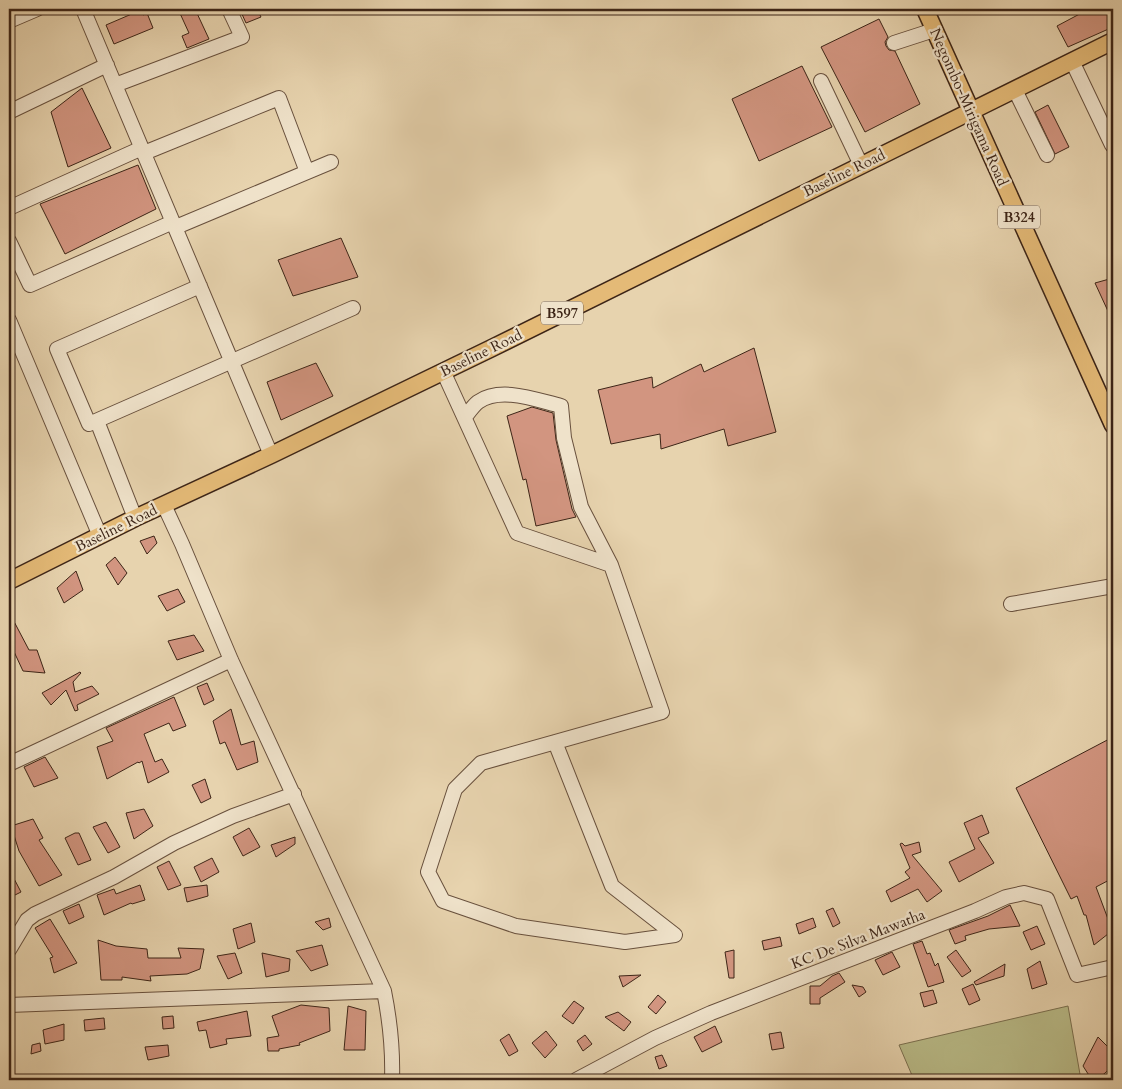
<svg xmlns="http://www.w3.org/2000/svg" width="1122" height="1089" viewBox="0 0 1122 1089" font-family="Cardo,serif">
	<rect width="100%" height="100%" fill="#e7d3ae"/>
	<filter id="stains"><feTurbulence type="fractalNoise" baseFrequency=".004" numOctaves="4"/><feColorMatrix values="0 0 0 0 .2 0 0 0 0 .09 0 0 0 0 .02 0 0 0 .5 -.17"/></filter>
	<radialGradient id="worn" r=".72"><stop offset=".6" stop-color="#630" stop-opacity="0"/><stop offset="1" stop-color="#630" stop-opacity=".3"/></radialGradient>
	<path fill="#b9bb88" stroke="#7b7050" d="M1068 1006 1081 1080H914L899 1045Z"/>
	<path fill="#d29580" stroke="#3d2517" d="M178 9H195L209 39 187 48 182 36 189 33Z
		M246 9H257L261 17 246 23 241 12Z
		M1089 9H1113V27L1068 47 1057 26Z
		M141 10 143 15 147 13 153 28 114 44 106 25Z
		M879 19 888 37 885 42 886 46 889 50 895 51 920 104 865 132 821 47Z
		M802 66 832 127 759 161 732 99Z
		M82 88 111 148 68 167 51 112Z
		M1048 105 1069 147 1055 154 1035 112Z
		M138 165 156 209 65 254 40 204Z
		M341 238 358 277 293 296 278 260Z
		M1113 278V322L1095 283Z
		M754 348 776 432 728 446 724 429 661 449 660 434 611 444 598 390 652 377 653 388 701 364 704 372Z
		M316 363 333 396 281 420 267 382Z
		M532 407 553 413 556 440 572 509 576 517 536 526 526 479 523 480 507 416Z
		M154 536 157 543 147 554 140 541Z
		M115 557 127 573 118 585 106 565Z
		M76 571 83 590 64 603 57 588Z
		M178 589 185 602 167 611 158 596Z
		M9 612 29 650H37L45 673 23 671 9 641Z
		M194 635 204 651 177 660 168 641Z
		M80 672 81 673 73 682 75 692 92 686 99 694 77 705 78 710 75 711 66 690 51 705 42 693Z
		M207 683 214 700 204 705 197 687Z
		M174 697 186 726 173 731 169 723 144 734 155 762 162 759 169 772 148 783 142 761 139 763 138 762 107 779 97 747 113 741 106 728Z
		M231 709 241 745 254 741 258 762 237 770 225 742 220 744 213 721Z
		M1113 737V878L1096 887 1108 919 1110 918 1113 924V930L1094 945 1086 915H1084L1077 896 1071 899 1016 788Z
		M45 757 58 778 34 787 24 767Z
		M205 779 211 798 201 803 192 785Z
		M144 809 153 826 134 839 126 813Z
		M982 815 989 833 978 838 994 863 959 882 949 862 975 849 964 823Z
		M33 819 43 838 39 840 62 875 39 886 19 851 11 826Z
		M106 822 120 847 108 853 93 827Z
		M249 828 260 847 243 856 233 837Z
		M75 833H79L91 860 78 865 65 838Z
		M295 837V844L276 857 271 845Z
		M919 842 921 852 912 855 942 891 927 902 918 889 891 902 886 891 910 878 905 872 910 868 900 844 902 843 905 846Z
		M212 858 219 872 201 882 194 867Z
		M169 861 181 885 168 890 157 867Z
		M9 869 21 892 9 898Z
		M140 885 145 900 132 904 131 903 104 915 97 895 114 889 116 894Z
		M207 885 208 896 187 902 184 888Z
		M79 904 84 917 69 924 63 911Z
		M1010 905 1020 926 989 929 965 936 966 940 955 944 949 930 988 916Z
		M833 908 840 923 833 927 826 911Z
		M329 918 331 927 323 930 315 922Z
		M813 918 816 927 799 934 796 924Z
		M50 919 77 963 54 973 50 958 53 957 35 928Z
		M251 923 255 942 238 949 233 929Z
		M1037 926 1045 944 1031 950 1023 932Z
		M780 937 782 946 764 950 762 941Z
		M98 940 116 946 147 949 148 958H181L178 948 204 949 200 969 187 974 150 976 151 981 122 977V980H101Z
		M922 941 927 954 930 953 935 966 938 963 944 982 928 987 913 944Z
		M322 945 328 965 311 971 296 951Z
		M734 950V978H729L725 952Z
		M956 950 971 971 962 977 947 957Z
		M892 952 900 967 883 975 875 960Z
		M235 953 242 973 228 979 217 956Z
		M262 953 290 959 289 971 266 977Z
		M1040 961 1047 984 1032 989 1027 969Z
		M1005 964 1004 976 976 985 974 982Z
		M839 973 845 982 820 998V1004H810V986H820L832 976Z
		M641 975 623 987 619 976Z
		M973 984 980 1000 969 1005 962 989Z
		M852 985 863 987 866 992 859 997Z
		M933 990 937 1003 924 1007 920 993Z
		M658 995 666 1002 656 1014 648 1007Z
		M574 1001 584 1008 573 1024 562 1016Z
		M301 1005 329 1008 330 1031 299 1043 300 1045 279 1049V1051H268L267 1038 279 1036 272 1016Z
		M348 1006 366 1011 365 1050H344Z
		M247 1011 251 1036 226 1039 227 1044 210 1048 206 1030 199 1031 197 1022Z
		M618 1012 631 1022 624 1031 605 1017Z
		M173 1016 174 1028 163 1029 162 1017Z
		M104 1018 105 1029 85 1031 84 1020Z
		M64 1024V1040L45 1044 43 1030Z
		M715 1026 722 1042 702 1052 694 1037Z
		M546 1031 557 1045 545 1058 532 1043Z
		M781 1032 784 1048 772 1050 769 1034Z
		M509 1034 518 1051 509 1056 500 1040Z
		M585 1035 592 1044 583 1051 577 1041Z
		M1098 1037 1113 1052V1066L1097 1080H1092L1083 1066Z
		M40 1043 41 1051 31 1054 32 1045Z
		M168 1045 169 1056 148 1060 145 1047Z
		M662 1055 667 1066 659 1069 655 1057Z"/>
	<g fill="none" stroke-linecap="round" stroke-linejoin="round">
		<g stroke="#68503d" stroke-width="16">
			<path id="minor" d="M83 9 271 455
				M9 21 37 9
				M894 43 934 30
				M1072 61 1112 145
				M821 81 861 165
				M115 85 242 37 229 9
				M1015 90 1047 155
				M9 112 107 65
				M144 153 279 98 307 172
				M9 208 142 148
				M176 227 331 162
				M9 241 30 285 173 222
				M200 286 57 349 89 424 353 308
				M9 320 100 536
				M443 371 517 533 611 565 662 712 481 763 455 789 428 872 443 901 516 926 625 942 675 935 612 886 555 742
				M465 417C469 412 473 406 478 402 501 386 536 400 561 406L564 438 581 507 611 565
				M97 421 135 518
				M164 505 182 544 231 660 384 991C390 1021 393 1049 392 1080
				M1011 604 1113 586
				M9 764 231 660
				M9 950 27 920 35 914 114 877 174 843 233 816 294 794
				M9 1005 384 991
				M576 1080 655 1038 711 1013 975 911 1006 897 1024 893 1047 899 1077 975 1113 967"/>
		</g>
		<g stroke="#3d2517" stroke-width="19">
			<path id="major" d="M925 9 1113 425
				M9 581 135 518 271 455 492 348 1113 41"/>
		</g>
		<use href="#minor" stroke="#efe2ca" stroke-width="14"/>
		<use href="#major" stroke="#e4ba77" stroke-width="16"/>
	</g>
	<g text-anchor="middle" stroke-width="4.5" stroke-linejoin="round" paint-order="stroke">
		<g fill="#efe2ca" stroke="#725e4d" stroke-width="1">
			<rect x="998" y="205.5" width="42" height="23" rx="4"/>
			<rect x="541" y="301.5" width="42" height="23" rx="4"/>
		</g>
		<g font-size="14" font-weight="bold" fill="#3d2517">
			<text x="1019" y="222">B324</text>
			<text x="562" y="318">B597</text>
		</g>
		<g font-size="15" fill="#3d2517" stroke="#efe2ca">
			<text transform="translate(969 107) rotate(66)" y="5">Negombo-Mirigama Road</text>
			<text transform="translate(844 173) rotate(-26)" y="5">Baseline Road</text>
			<text transform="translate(481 353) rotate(-26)" y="5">Baseline Road</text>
			<text transform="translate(116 528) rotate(-26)" y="5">Baseline Road</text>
			<text transform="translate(858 939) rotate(-21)" y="5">KC De Silva Mawatha</text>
		</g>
	</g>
	<rect width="1122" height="1089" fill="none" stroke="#e7d3ae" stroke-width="30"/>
	<rect x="10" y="10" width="1102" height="1069" fill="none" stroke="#3d2517" stroke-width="2.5"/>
	<rect x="15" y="15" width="1092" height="1059" fill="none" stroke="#3d2517"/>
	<rect width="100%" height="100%" filter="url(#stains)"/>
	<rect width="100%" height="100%" fill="url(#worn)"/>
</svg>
